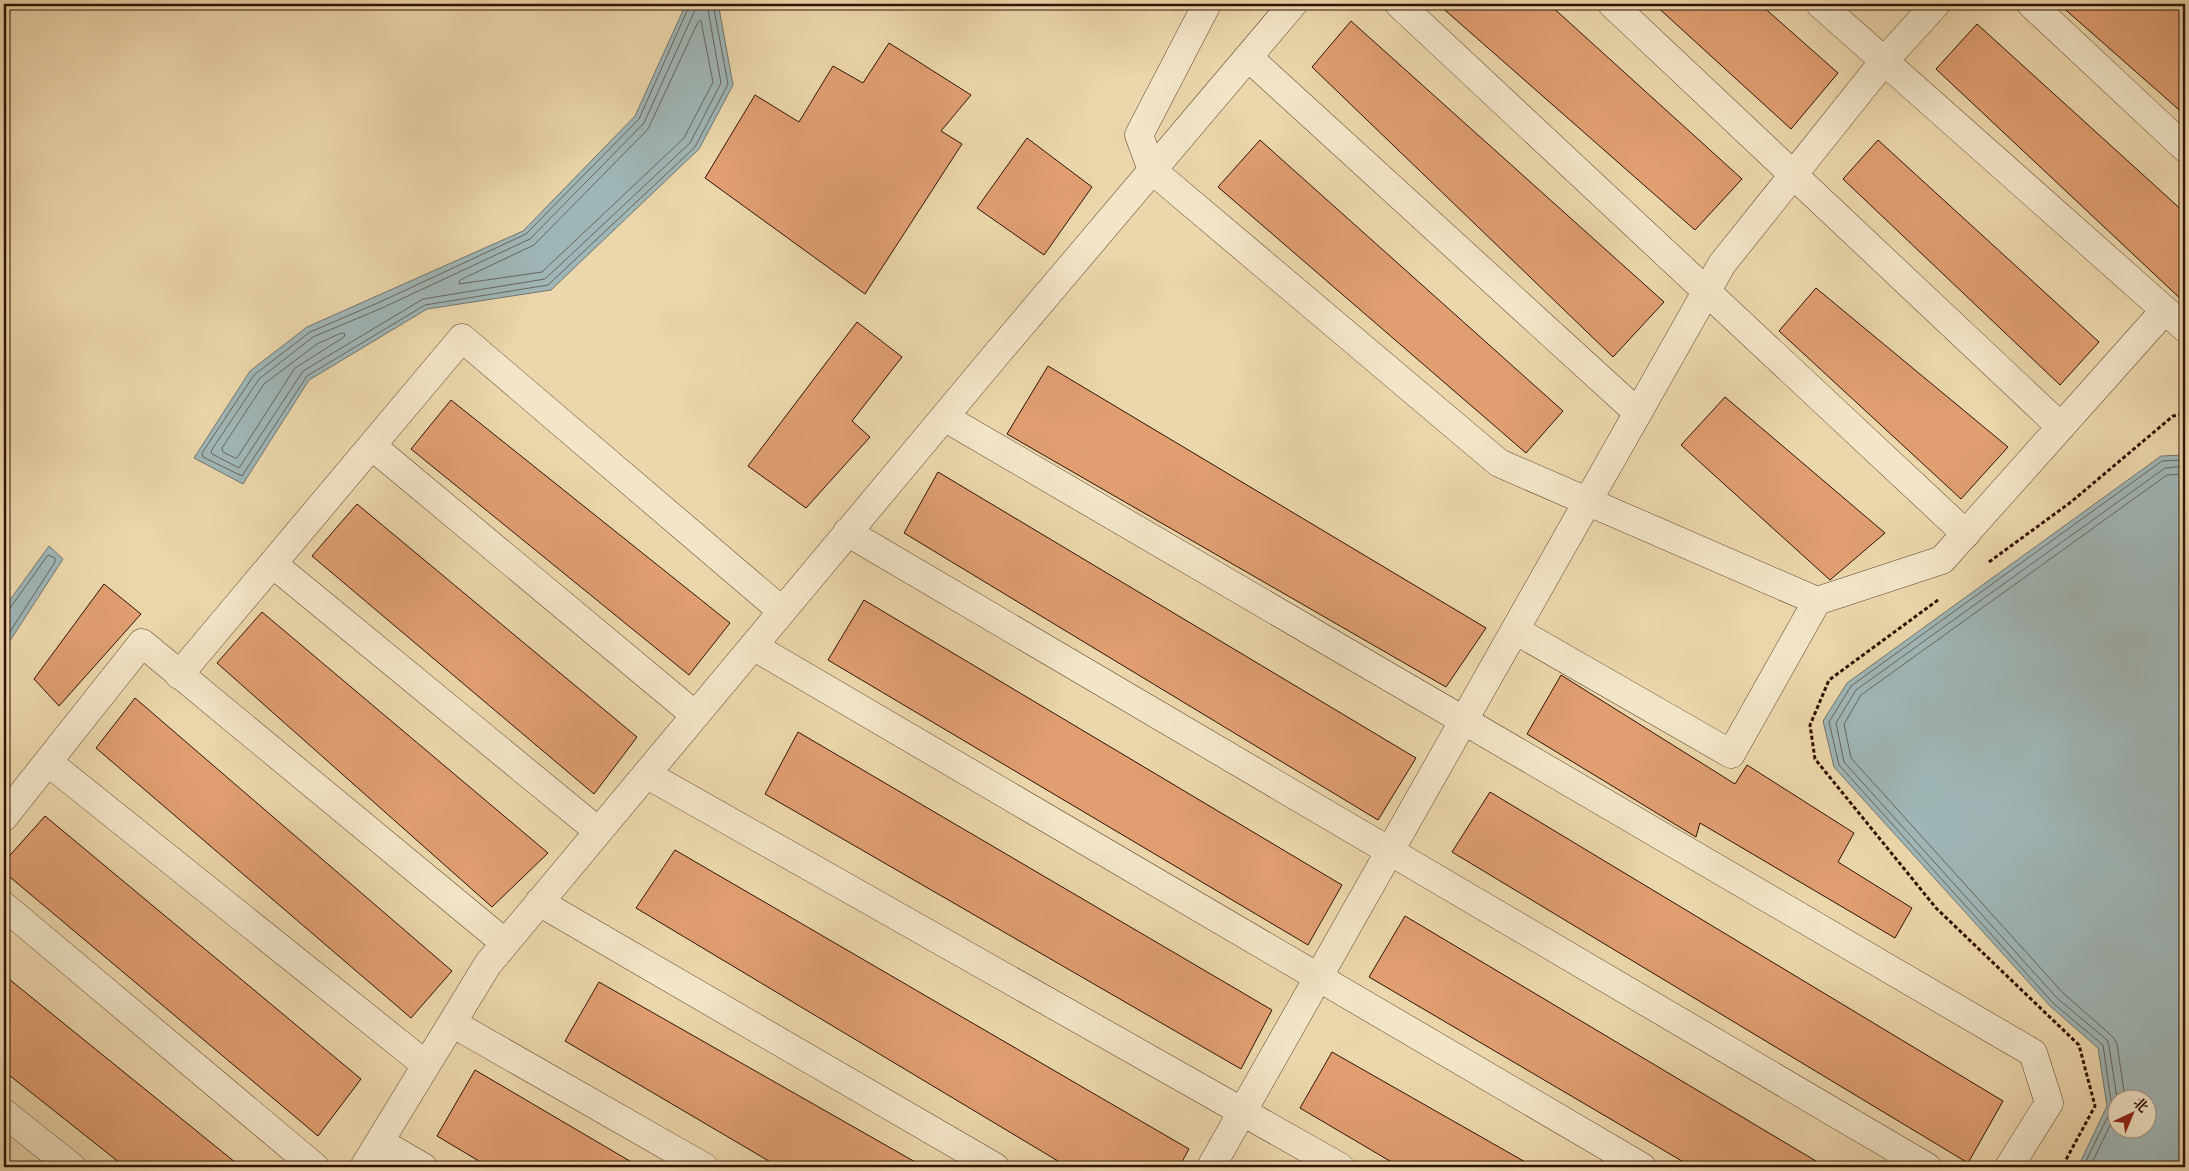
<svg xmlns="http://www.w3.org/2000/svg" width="2189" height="1171" viewBox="0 0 2189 1171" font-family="'Old Standard TT','Noto Serif SC',serif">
	<rect width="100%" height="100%" fill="#ebd7ab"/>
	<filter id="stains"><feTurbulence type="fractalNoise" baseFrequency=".004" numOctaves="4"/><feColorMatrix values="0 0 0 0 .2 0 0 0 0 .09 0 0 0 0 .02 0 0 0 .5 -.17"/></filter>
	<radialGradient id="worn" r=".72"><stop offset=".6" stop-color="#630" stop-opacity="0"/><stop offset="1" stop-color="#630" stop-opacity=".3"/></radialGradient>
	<path fill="#9fb6b6" stroke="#73756f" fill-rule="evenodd" d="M686 4H722L719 8 733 85 699 149 551 290 427 309 309 380 243 484 194 458 250 371 307 327 523 231 635 116Z
		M2185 455V1167H2078L2107 1106 2098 1048 2050 1006 1834 767 1823 721 1847 683 2161 456ZM2116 1098H2146V1128H2116Z
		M49 546 63 559 4 650V608Z"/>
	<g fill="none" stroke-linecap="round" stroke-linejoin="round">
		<path stroke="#68645e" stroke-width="1" d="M690 4 639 119 526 234 380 302 310 332 254 375 202 453 203 457 242 476 307 376 425 305 548 285 695 147 728 84 714 9 716 4
			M696 4 695 10 644 123 530 239 382 308 313 337 259 379 211 451 212 454 239 468 303 371 423 299 545 279 690 143 721 83 708 10 709 4
			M701 21 713 82 684 138 542 272 459 284 460 280 534 245 648 129 698 22Z
			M342 333 345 334 344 337 295 368 237 458H235L223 452 222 448 264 384 317 344Z
			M4 610 10 608 48 555 55 558V562L4 641
			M2117 1098 2109 1046 2107 1040 2057 998 1844 762 1836 723 1856 690 2165 468 2185 466
			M2125 1098 2117 1044 2113 1037 2063 993 1851 758 1844 724 1861 695 2167 475 2185 474
			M2083 1167 2112 1108 2103 1045 2053 1003 1839 765 1829 722 1851 686 2162 461 2185 460
			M2090 1167 2116 1113"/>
	</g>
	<path fill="#e09e71" stroke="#311305" d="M1438 4H1549L1742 179 1695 230Z
		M1654 4H1760L1838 73 1791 129Z
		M2059 4H2174L2185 14V115Z
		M1351 21 1664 302 1613 357 1312 67Z
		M1977 24 2185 213V303L1936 69Z
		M889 43 971 95 941 131 962 144 865 294 705 178 755 95 799 122 833 66 863 83Z
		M1027 138 1092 187 1044 255 977 208Z
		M1260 140 1563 411 1526 453 1218 187Z
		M1878 140 2099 342 2060 385 1843 179Z
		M1816 288 2008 447 1961 499 1779 331Z
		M857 322 902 357 852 421 870 437 806 508 748 466Z
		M1048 366 1486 628 1446 687 1007 434Z
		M1725 397 1885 533 1830 580 1681 445Z
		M451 400 730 623 689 675 411 449Z
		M938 472 1416 758 1378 820 904 533Z
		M357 504 637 737 594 794 312 556Z
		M104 584 141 614 59 706 34 679Z
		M864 600 1342 885 1308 945 828 660Z
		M262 612 548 853 492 907 217 663Z
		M1561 675 1735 784 1747 765 1854 833 1838 862 1912 908 1895 938 1700 823 1696 837 1527 734Z
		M135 698 452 971 411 1018 96 748Z
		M798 732 1272 1010 1241 1069 765 794Z
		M1490 792 2003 1101 1968 1163 1452 852Z
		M45 816 361 1079 318 1136 4 872V862Z
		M675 850 1189 1149 1179 1167H1068L636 908Z
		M1405 916 1826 1167H1692L1369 977Z
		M4 975 241 1167H125L4 1071Z
		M599 982 924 1167H779L565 1041Z
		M1332 1052 1534 1167H1400L1300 1108Z
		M475 1070 640 1167H489L437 1136Z"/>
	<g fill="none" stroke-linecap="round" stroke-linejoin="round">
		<g stroke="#60442e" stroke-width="29">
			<path id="minor" d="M1207 4 1139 135 1152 170 1499 463 1817 601 1942 560 2165 310
				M1399 4 1966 534
				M1612 4 2061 427
				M1820 4 2185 328
				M2031 4 2185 148
				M1248 57 1638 413
				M944 417 2033 1053 2049 1103 2009 1167
				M372 446 695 715
				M847 532 1927 1167
				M273 564 598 831
				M1515 630 1731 754 1817 601
				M753 646 1642 1167
				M179 675 462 338 782 611
				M48 762 426 1065
				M646 774 1340 1167
				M4 817 142 643 505 943
				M539 902 995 1167
				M4 906 315 1167
				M452 1023 704 1167
				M4 1113 72 1167
				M380 1142 423 1167
				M364 1167 488 964 990 362 1293 4
				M1211 1167 1722 264 1884 61 1936 4"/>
		</g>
		<path stroke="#311305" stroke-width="3" stroke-dasharray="4 2.5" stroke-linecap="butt" d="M1989 562 2071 502 2173 416 2185 414
			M1938 600 1829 680 1810 725 1815 759 1936 908 2079 1045 2095 1106 2062 1167"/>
		<use href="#minor" stroke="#f2e5c8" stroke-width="28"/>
	</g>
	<rect width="2189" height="1171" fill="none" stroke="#ebd7ab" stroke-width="20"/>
	<rect x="5" y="5" width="2179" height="1161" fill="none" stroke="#311305" stroke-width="2.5"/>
	<rect x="10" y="10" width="2169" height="1151" fill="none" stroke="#311305"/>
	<g transform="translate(2132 1114) rotate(44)"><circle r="24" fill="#f2e5c8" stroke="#a5917a"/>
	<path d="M0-4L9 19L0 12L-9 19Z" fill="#8f2418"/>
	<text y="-8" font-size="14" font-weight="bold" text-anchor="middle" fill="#311305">北</text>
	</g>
	<rect width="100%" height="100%" filter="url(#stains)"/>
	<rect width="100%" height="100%" fill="url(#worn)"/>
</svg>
